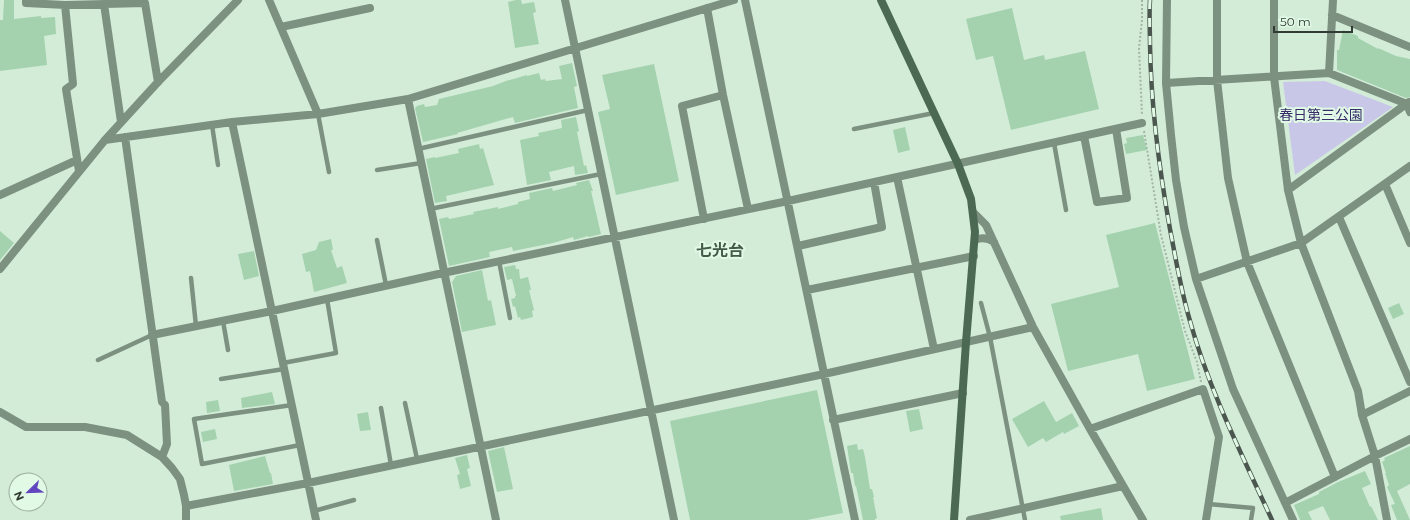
<svg xmlns="http://www.w3.org/2000/svg" width="1410" height="520" viewBox="0 0 1410 520" font-family="Montserrat,'Noto Sans JP',sans-serif">
	<rect width="100%" height="100%" fill="#d3ecd8"/>
	<path fill="#c9c7e8" d="M1325 81 1393 107 1295 175 1283 82Z"/>
	<path fill="#a4d2ae" d="M4 0H14V19L41 16V18L55 17 56 34 44 36 47 65 0 71V20H3Z
		M516 0H521L522 4 534 2 536 12 533 13 539 44 515 48 508 2Z
		M1012 8 1024 60 1044 55 1045 60 1085 51 1099 109 1011 130 993 56 976 60 966 19Z
		M1343 30 1358 36V38L1378 49V48L1396 56 1410 59V97L1406 98 1337 70V50H1339Z
		M572 63 577 86 574 87 578 108 515 123 513 117 457 133 458 134 423 142 415 108 417 106 424 104 425 107 437 105 439 99 493 86 506 81 527 75V76L539 73 541 80 545 79 546 81 562 79 559 66Z
		M654 64 679 181 616 195 598 112 610 109 602 75Z
		M576 117 579 131 577 132 584 166 586 165 588 173 575 175 574 166 549 172 551 180 527 185 520 140 539 136 538 133 562 128 561 120Z
		M905 127 910 150 898 153 893 130Z
		M1143 135 1147 150 1126 154 1124 144 1127 143 1126 138Z
		M479 144 480 149 483 148 494 185 446 196 447 201 435 203 426 159 435 157V158L459 153 458 149Z
		M589 180 593 191H591L601 234 589 237 588 236 574 240 573 237 553 243 513 251 512 247 489 252 490 257 449 266 439 219 448 217 449 219 474 214 473 212 498 207V209L518 204V202L530 199 529 193 552 188 553 191 577 185 576 183Z
		M1155 223 1195 379 1147 391 1138 354 1068 371 1051 304 1119 287 1106 235Z
		M0 231 14 243 0 260Z
		M331 239 333 250H331L337 268 342 266 347 283 314 292 310 271 306 272 302 254 316 250 319 242Z
		M254 251 259 276 244 280 238 254Z
		M515 265 516 269H519L520 279 528 277 531 290H529L534 310 532 311 533 317 521 320 520 317 518 318 515 306 513 307 511 299 515 298V296H516L512 279 507 280 504 267Z
		M482 270 488 301 491 300 496 325 462 332 452 282 456 276Z
		M1399 303 1404 314 1393 319 1388 308Z
		M817 390 843 513 807 520H690L670 421Z
		M272 392 275 404 242 408 241 398Z
		M218 400 220 411 207 413 206 402Z
		M1044 401 1056 422 1072 413 1079 426 1064 434 1063 432 1046 442 1043 438 1028 447 1012 419Z
		M919 409 923 429 910 432 906 411Z
		M368 412 371 430 360 431 357 414Z
		M215 429 217 439 203 442 201 432Z
		M857 444 858 450 863 449 865 457 870 489H872L874 497H873L877 518 875 519V520H863L856 486H855L853 473H851L847 446Z
		M1410 446V484L1397 491 1410 520H1397L1391 505 1395 504 1387 487 1389 485 1385 473H1386L1382 462 1385 460 1384 458Z
		M504 447 513 489 497 492 488 451Z
		M467 455 470 468 467 469 471 486 460 489 457 475 460 474 455 458Z
		M265 456 270 473H271L273 484 234 491 229 465Z
		M1365 471 1371 484 1362 488 1370 507 1371 506 1378 520H1330L1323 506 1308 512 1312 520H1300L1294 505 1319 494V492L1338 482Z
		M1101 508 1103 520H1061L1060 516Z"/>
	<g fill="none" stroke-linecap="round" stroke-linejoin="round">
		<path stroke="#a2b6a6" stroke-width="2" stroke-dasharray="2 2" stroke-linecap="butt" d="M1142 0V20L1139 48 1142 115
			M1144 131 1161 235 1185 331 1197 362 1201 382"/>
		<path stroke="#7d9181" stroke-width="4.5" d="M318 114 329 172
			M212 125 218 165
			M854 129 934 113
			M1054 143 1066 210
			M418 149 588 110
			M377 170 421 163
			M430 209 601 174
			M377 240 386 285
			M499 261 510 318
			M191 278 196 326
			M981 303 990 337 1025 520
			M223 321 228 350
			M98 360 152 335
			M283 363 336 353 327 299
			M221 379 284 369
			M405 403 417 459
			M292 405 194 419 202 464 300 445
			M381 408 391 465
			M1208 504 1253 508 1251 520
			M314 511 354 500"/>
		<path stroke="#7d9181" stroke-width="8" d="M26 0V3L65 5 145 3 158 82
			M269 0 318 114
			M565 0 674 520
			M745 0 855 520
			M1167 0 1166 83 1171 135 1176 180 1184 227 1196 279 1233 389 1293 520
			M1217 0V80L1228 178 1247 262 1335 477
			M1274 0V77L1288 190 1301 243 1358 391 1362 415 1375 456 1387 520
			M104 4 121 122
			M65 5 73 84 66 89 79 171
			M707 8 723 95 748 209
			M1332 15 1410 47
			M281 27 370 8
			M1329 73 1333 0
			M1166 83 1329 73 1407 104 1410 112
			M408 99 496 520
			M232 122 316 520
			M1084 136 1097 202 1127 198 1116 129
			M125 137 162 402 165 405 167 444 162 457
			M105 140 232 122 318 114 408 99 734 0
			M897 177 934 349
			M1385 184 1410 243
			M1288 190 1409 102
			M0 195 77 160
			M974 213 986 225 1033 327 1090 429 1143 520
			M1339 217 1410 382
			M704 219 682 106 723 95
			M975 240C982 237 988 238 994 242
			M798 246 882 227 874 182
			M0 269 105 140 158 82 238 0
			M1196 279 1301 243 1410 166
			M807 290 974 256
			M152 335 272 311 443 273 788 201 1142 123
			M0 412 26 427H85L127 435 162 457 172 468 180 479 184 495 186 506V520
			M1362 415 1410 391
			M833 420 963 393
			M1090 429 1203 389 1219 437 1206 520
			M1285 503 1375 456 1410 439
			M186 506 308 483 824 374 1033 327
			M970 520 1123 486"/>
		<path stroke="#4c6953" stroke-width="8" d="M881 0 958 164 971 199 975 232 966 342 954 520"/>
		<g stroke="#4b574e" stroke-width="4.5">
			<path id="rail" d="M1150 0C1149 15 1150 30 1150 45 1151 107 1159 168 1170 229 1176 260 1181 291 1190 321 1209 390 1242 455 1272 520"/>
		</g>
		<use href="#rail" stroke="#e0fae5" stroke-width="3" stroke-dasharray="9" stroke-linecap="butt"/>
	</g>
	<g text-anchor="middle" stroke-width="4" stroke-linejoin="round" paint-order="stroke">
		<g font-size="14" fill="#372c68" stroke="#e0fae5">
			<text x="1321" y="120">春日第三公園</text>
		</g>
		<g font-size="16" font-weight="bold" fill="#445a49" stroke="#e0fae5">
			<text x="720" y="256">七光台</text>
		</g>
	</g>
	<g transform="translate(28 492) rotate(247)"><circle r="19" fill="#e0fae5" stroke="#9aae9e"/>
	<path d="M0-3L7 15L0 10L-7 15Z" fill="#6146bf"/>
	<text y="-6" font-size="11" font-weight="bold" text-anchor="middle" fill="#313b33">N</text>
	</g>
	<path d="M1274 26v6h78v-6" fill="none" stroke="#313b33" stroke-width="2"/>
	<text x="1280" y="26" font-size="12" fill="#313b33" stroke="#e0fae5" stroke-width="3" paint-order="stroke">50 m</text>
</svg>
